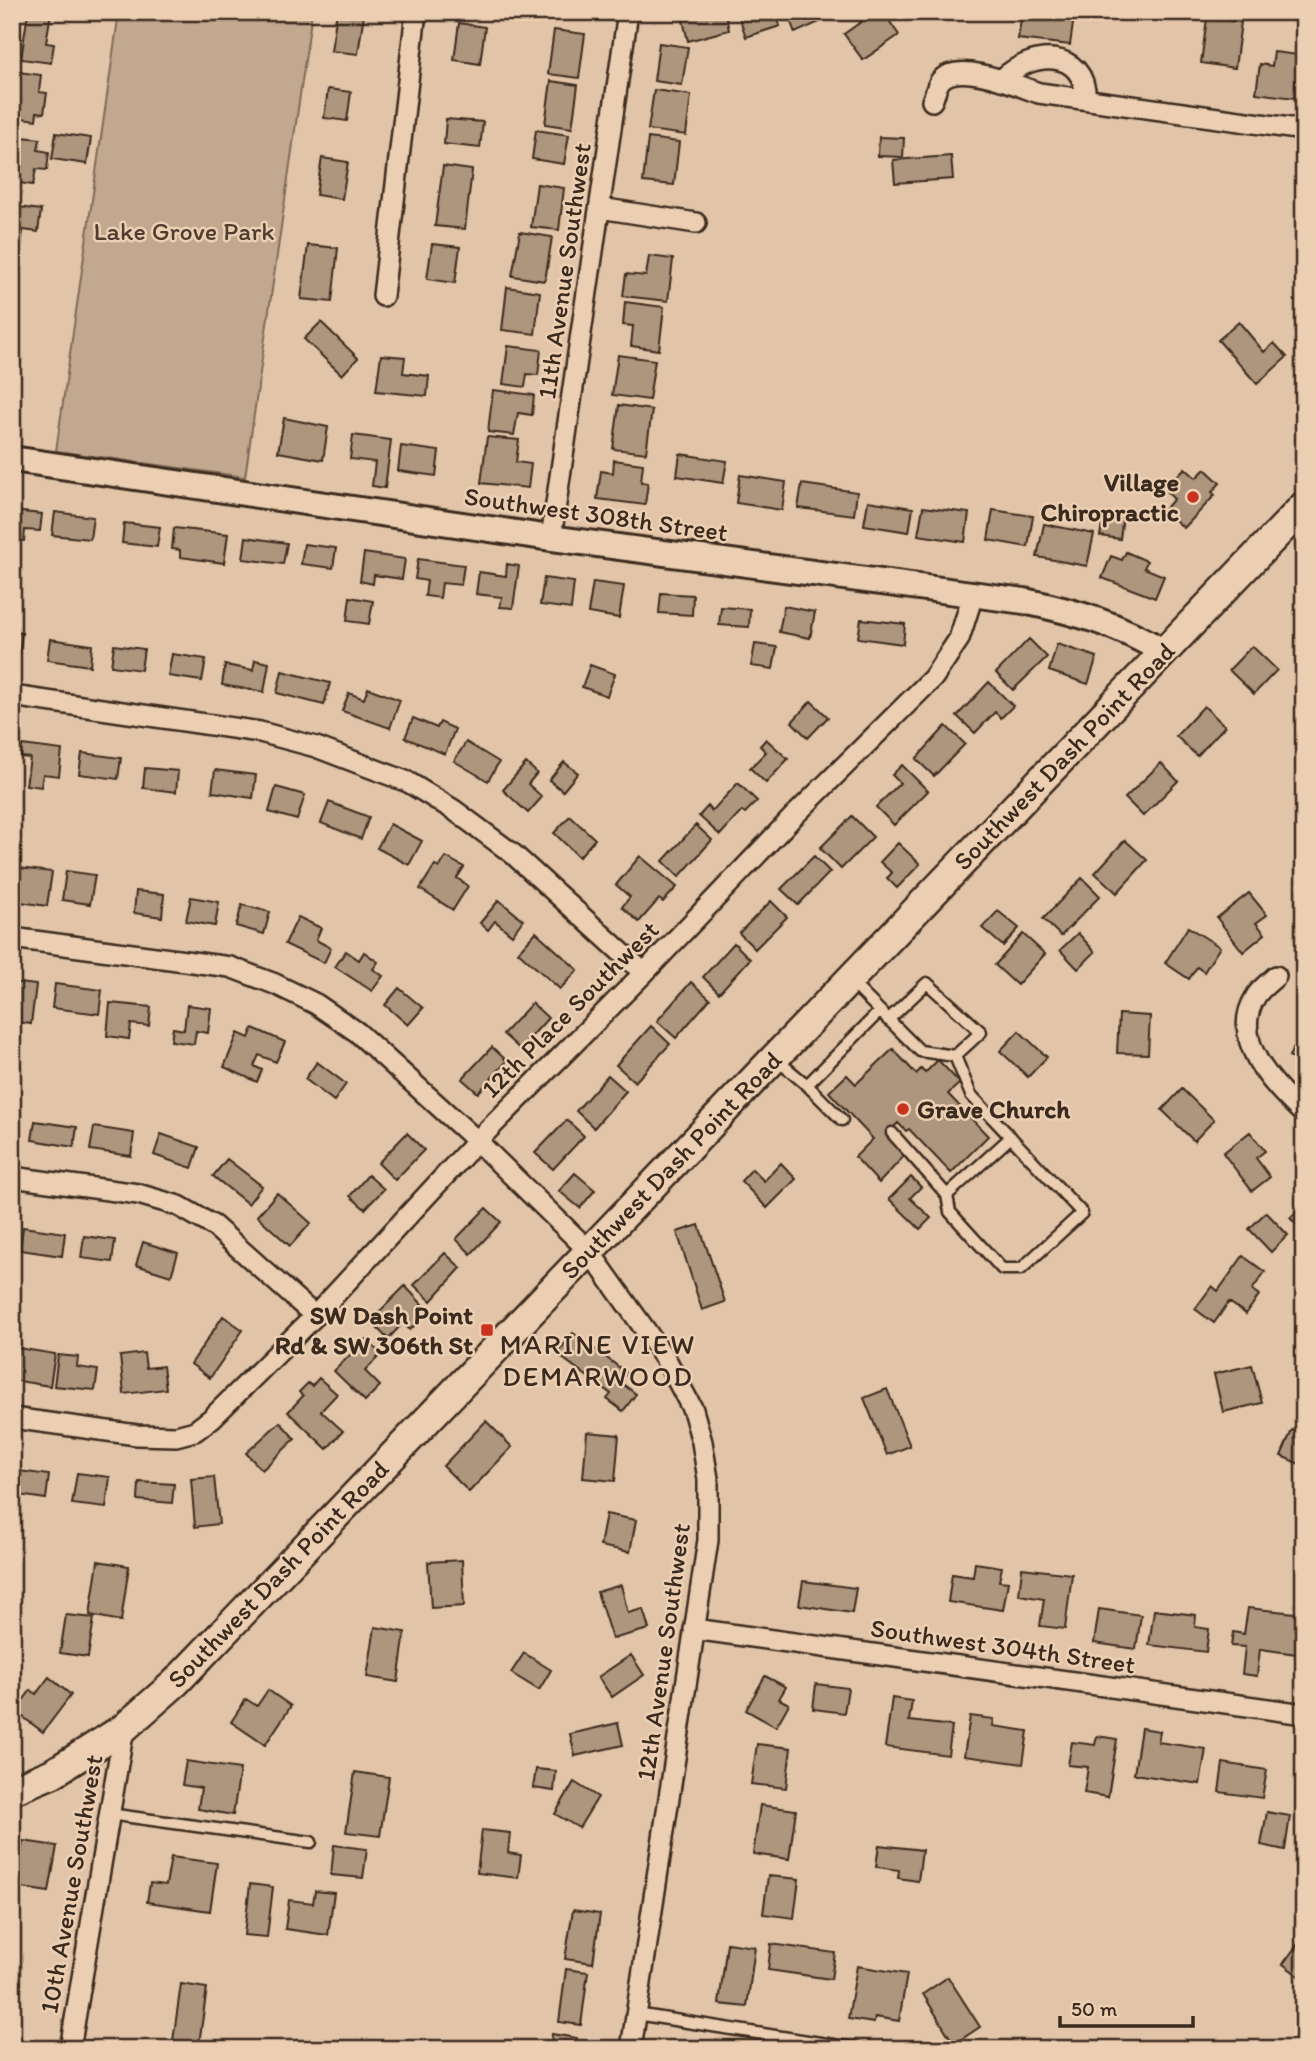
<svg xmlns="http://www.w3.org/2000/svg" width="1316" height="2061" viewBox="0 0 1316 2061" font-family="Itim,sans-serif">
	<rect width="100%" height="100%" fill="#e2c5a9"/>
	<filter id="ink" filterUnits="userSpaceOnUse"><feTurbulence type="fractalNoise" baseFrequency=".0143" numOctaves="2"/><feDisplacementMap in="SourceGraphic" scale="14" xChannelSelector="R" yChannelSelector="G"/><feConvolveMatrix kernelMatrix="1 2 1 2 8 2 1 2 1" color-interpolation-filters="sRGB"/></filter>
	<g filter="url(#ink)">
		<path fill="#c3a890" stroke="#7f6957" stroke-width="2" d="M119 12H312L245 477 56 451Z"/>
		<path fill="#ae957e" stroke="#3b2a1e" stroke-width="2" d="M28 12 51 13 46 43 54 44 51 63 21 59Z
			M337 12 364 14 358 54 331 51Z
			M681 12H725L729 30 688 41Z
			M741 12H775L780 26 746 37 738 14Z
			M787 12H832L833 16 795 33Z
			M875 12H883L899 35 863 60 844 34Z
			M1022 12 1074 17 1070 45 1018 39Z
			M1207 18 1241 22 1235 68 1201 63Z
			M459 23 485 27 480 64 454 60Z
			M554 30 585 34 579 78 548 74Z
			M659 43 688 47 682 85 654 81Z
			M1274 52 1299 55 1294 98 1256 93 1260 64 1272 66Z
			M19 72 41 75 39 92 47 93 44 113 37 112 36 120 13 117Z
			M551 81 578 85 572 128 545 124Z
			M328 89 351 92 347 121 324 118Z
			M654 90 691 95 686 135 648 130Z
			M446 119 483 122 480 148 444 144Z
			M536 130 569 135 564 164 532 159Z
			M56 133 91 138 87 164 52 159Z
			M12 136 40 139 38 150 49 152 47 170 36 169 33 185 12 182Z
			M879 137 904 138 903 157 878 156Z
			M648 138 679 142 674 185 643 182Z
			M951 156 953 179 895 183 893 160Z
			M322 158 348 162 342 199 316 195Z
			M443 166 472 170 465 229 435 226Z
			M537 184 564 188 559 230 531 227Z
			M12 206 41 210 38 232 23 230 21 248 12 247Z
			M520 232 552 237 545 281 512 276Z
			M432 244 460 247 455 283 427 279Z
			M308 245 338 248 332 302 301 299Z
			M649 256 673 259 668 301 623 296 626 274 646 276Z
			M507 287 540 292 535 334 502 330Z
			M625 302 664 307 659 350 631 346 633 326 623 325Z
			M321 322 358 358 342 375 304 339Z
			M1239 322 1264 352 1274 343 1287 357 1257 384 1218 340Z
			M508 346 541 350 538 375 527 374 525 387 503 384Z
			M381 355 405 357 403 373 429 376 427 396 376 391Z
			M618 355 655 360 649 400 612 395Z
			M493 390 534 395 532 415 518 413 514 435 488 432Z
			M619 405 652 410 646 453 613 449Z
			M284 418 328 427 323 460 278 452Z
			M353 435 391 440 385 488 372 486 375 462 350 459Z
			M487 437 519 440 516 462 531 464 528 488 481 483Z
			M401 446 439 451 436 476 398 471Z
			M680 454 727 461 723 483 677 476Z
			M614 460 643 464 641 482 648 483 645 505 597 499 601 471 613 473Z
			M1185 468 1196 478 1205 469 1220 483 1212 492 1215 495 1184 528 1164 510 1174 499 1164 489Z
			M740 475 786 482 782 510 736 503Z
			M802 484 857 492 854 515 798 508Z
			M868 501 913 508 909 532 864 525Z
			M923 507 969 513 965 542 918 535Z
			M993 510 1033 516 1028 547 988 540Z
			M12 511 42 514 40 531 25 530 24 541 12 540Z
			M55 512 93 517 90 539 52 535Z
			M1104 513 1123 516 1120 539 1100 536Z
			M124 523 160 527 157 547 122 543Z
			M1044 524 1094 534 1087 566 1037 557Z
			M174 528 228 534 224 563 180 557V550L172 549Z
			M246 537 287 543 283 564 243 559Z
			M304 544 336 548 333 568 301 564Z
			M1126 552 1147 561 1144 568 1164 576 1155 598 1102 578 1111 556 1122 560Z
			M364 553 405 559 402 579 374 575 373 584 360 581Z
			M418 559 464 565 461 585 442 583 440 598 425 596 427 581 415 579Z
			M507 564 519 566 513 608 500 607 502 597 476 594 479 572 506 576Z
			M544 578 574 582 571 609 540 605Z
			M593 582 624 586 619 618 588 613Z
			M661 593 693 595 692 615 659 613Z
			M350 597 373 601 369 624 347 621Z
			M784 606 815 612 810 638 779 632Z
			M721 607 750 609 749 627 719 625Z
			M861 619 905 624 903 644 858 638Z
			M12 632 22 633 19 654 12 653Z
			M50 639 92 645 90 666 47 660Z
			M1029 639 1047 657 1013 690 996 673Z
			M755 644 777 647 773 669 751 666Z
			M1057 644 1097 657 1088 684 1049 671Z
			M114 645 144 649 141 670 111 666Z
			M1252 646 1277 670 1254 694 1229 670Z
			M172 654 206 659 202 681 168 676Z
			M255 660 269 663 264 692 222 685 225 665 253 670Z
			M590 665 615 674 607 696 582 687Z
			M282 671 330 683 324 705 277 693Z
			M989 682 1013 706 1001 718 995 712 975 733 957 716Z
			M368 688 400 700 390 728 342 711 349 693 364 699Z
			M811 701 828 717 808 738 792 722Z
			M1204 706 1225 726 1197 756 1176 736Z
			M413 718 437 728 440 722 455 729 445 754 405 738Z
			M946 726 965 744 934 776 916 759Z
			M766 739 788 759 766 783 750 768 766 752 760 746Z
			M466 742 499 762 488 781 454 761Z
			M22 745 62 750 59 776 43 774 41 787 26 785 30 758 21 757Z
			M82 753 121 758 118 779 79 774Z
			M564 762 578 773 563 791 549 780Z
			M526 763 537 773 528 784 542 797 528 813 503 790Z
			M1161 763 1178 781 1143 816 1125 798Z
			M902 765 928 791 894 825 876 807 900 783 892 775Z
			M145 768 178 771 176 792 143 788Z
			M215 770 256 775 253 798 212 792Z
			M738 783 757 801 745 813 742 811 720 835 699 816 708 806 712 811Z
			M276 787 305 795 297 820 269 812Z
			M329 802 369 817 361 839 321 823Z
			M570 816 595 839 579 857 554 833Z
			M852 816 873 837 841 869 820 848Z
			M390 824 422 841 409 865 377 848Z
			M696 825 712 840 679 877 663 861Z
			M1125 840 1147 860 1117 893 1095 873Z
			M898 843 920 864 897 888 887 878 892 873 880 862Z
			M640 856 677 887 663 902 659 899 639 922 622 907 630 897 616 885Z
			M814 856 830 872 798 905 781 889Z
			M446 857 464 867 457 878 468 886 453 910 420 889 435 865 439 868Z
			M19 868 52 872 47 906 14 901Z
			M66 871 95 875 90 904 62 900Z
			M1082 878 1100 896 1061 936 1043 919Z
			M136 891 164 894 162 917 134 913Z
			M1249 893 1267 915 1256 923 1265 934 1243 952 1217 918Z
			M191 897 219 902 215 926 186 921Z
			M499 900 523 920 512 935 495 921 488 930 480 923Z
			M771 901 787 917 755 949 739 933Z
			M242 905 270 912 264 934 236 926Z
			M998 911 1019 928 1003 946 982 928Z
			M298 917 321 928 316 940 331 948 324 963 285 944Z
			M1188 927 1220 947 1204 972 1197 967 1189 979 1165 963Z
			M536 932 578 970 560 989 518 952Z
			M1078 933 1095 952 1078 969 1060 950Z
			M1023 934 1045 954 1017 985 995 965Z
			M734 943 750 959 719 993 703 977Z
			M346 951 359 960 364 952 378 962 373 969 383 976 372 991 335 967Z
			M12 982 36 985 31 1024 17 1022 19 1010 12 1009Z
			M691 982 710 999 676 1038 657 1021Z
			M55 984 102 990 99 1014 52 1008Z
			M399 988 423 1008 408 1025 385 1005Z
			M110 1003 151 1007 149 1026 131 1024 129 1039 107 1036Z
			M532 1003 548 1018 520 1049 503 1034Z
			M187 1005 211 1008 208 1033 196 1031 194 1044 171 1041 173 1028 184 1030Z
			M1119 1014 1150 1016 1148 1054 1117 1053Z
			M651 1026 670 1044 635 1082 616 1065Z
			M253 1028 285 1042 276 1062 259 1055 254 1066 262 1070 257 1082 224 1067 238 1033 249 1038Z
			M1019 1031 1047 1057 1028 1077 1000 1051Z
			M1303 1031H1304V1064L1289 1056Z
			M492 1047 507 1061 478 1093 462 1079Z
			M893 1049 916 1074 921 1069 925 1073 938 1060 960 1083 948 1094 988 1136 951 1173 909 1129 906 1131 898 1123 886 1135 905 1155 879 1183 855 1157 873 1139 829 1092 847 1075 856 1084Z
			M317 1062 346 1084 334 1101 305 1079Z
			M608 1075 626 1091 594 1128 576 1111Z
			M1182 1089 1214 1120 1194 1141 1162 1110Z
			M12 1112 21 1113 18 1138 12 1137Z
			M567 1120 584 1136 553 1169 535 1153Z
			M35 1121 77 1127 74 1147 32 1140Z
			M94 1127 134 1133 131 1156 90 1150Z
			M1250 1132 1265 1151 1256 1158 1270 1177 1252 1191 1223 1153Z
			M407 1133 424 1150 395 1180 378 1163Z
			M161 1134 199 1147 192 1168 154 1155Z
			M227 1159 262 1186 248 1204 213 1176Z
			M781 1163 796 1179 767 1208 741 1181 752 1169 764 1181Z
			M575 1173 595 1190 580 1208 559 1191Z
			M368 1175 384 1189 365 1209 350 1196Z
			M911 1177 921 1187 910 1198 931 1218 920 1229 889 1199Z
			M277 1193 311 1223 290 1246 257 1216Z
			M1304 1204V1232L1290 1218Z
			M486 1208 501 1222 471 1254 456 1239Z
			M1266 1212 1288 1235 1271 1252 1249 1229Z
			M699 1225 725 1302 702 1310 677 1232Z
			M23 1227 65 1233 62 1256 20 1250Z
			M84 1236 115 1240 112 1262 81 1258Z
			M143 1242 178 1253 171 1276 136 1265Z
			M445 1253 461 1268 431 1301 414 1285Z
			M1243 1256 1265 1272 1252 1290 1259 1295 1246 1314 1229 1302 1214 1323 1195 1309 1212 1286 1218 1291Z
			M405 1286 422 1304 416 1310 423 1317 410 1330 403 1323 388 1339 370 1321Z
			M223 1316 243 1330 210 1378 191 1364Z
			M573 1333 627 1373 620 1382 636 1394 623 1411 607 1399 611 1394 557 1354Z
			M366 1339 381 1354 365 1371 380 1386 365 1401 334 1371Z
			M12 1347 55 1354 50 1386 12 1380Z
			M144 1353 146 1368 163 1366 166 1389 124 1394 120 1356Z
			M58 1355 78 1357 77 1367 98 1370 95 1390 54 1386Z
			M1252 1365 1262 1403 1223 1412 1214 1374Z
			M319 1378 337 1394 321 1411 343 1431 327 1449 288 1412 303 1396 299 1392 308 1383 312 1386Z
			M887 1389 910 1446 887 1455 864 1398Z
			M486 1421 512 1447 469 1492 443 1466Z
			M280 1422 295 1439 262 1470 246 1453Z
			M1292 1430 1304 1435V1466L1281 1456Z
			M587 1432 619 1435 615 1481 583 1478Z
			M12 1470 49 1475 46 1499 12 1494Z
			M77 1473 110 1477 106 1508 72 1504Z
			M214 1477 219 1524 195 1527 191 1479Z
			M139 1482 174 1484 172 1503 138 1500Z
			M606 1514 636 1520 630 1552 600 1546Z
			M462 1560 464 1606 431 1608 428 1562Z
			M98 1561 129 1566 121 1621 90 1615Z
			M975 1563 1002 1567 999 1581 1008 1582 1003 1610 948 1602 952 1574 973 1577Z
			M1022 1568 1072 1574 1065 1629 1040 1626 1044 1599 1019 1595Z
			M803 1581 856 1588 852 1613 799 1605Z
			M621 1585 628 1613 643 1609 649 1629 612 1639 597 1592Z
			M1248 1608 1304 1614V1655L1260 1649 1257 1676 1242 1674 1245 1647 1231 1646 1233 1632 1244 1634Z
			M1099 1609 1141 1615 1136 1649 1094 1643Z
			M1154 1610 1196 1615 1195 1627 1209 1629 1206 1652 1149 1645Z
			M66 1615 94 1618 88 1657 60 1653Z
			M375 1627 405 1632 398 1682 367 1677Z
			M524 1653 551 1670 539 1690 511 1673Z
			M631 1655 644 1675 612 1697 598 1677Z
			M765 1676 786 1687 779 1699 789 1704 776 1727 746 1710Z
			M49 1677 71 1695 43 1732 15 1711 31 1690 36 1694Z
			M816 1684 848 1688 844 1713 813 1709Z
			M268 1690 291 1706 265 1745 231 1722 246 1699 257 1706Z
			M892 1698 912 1701 909 1721 952 1726 948 1755 885 1747Z
			M970 1716 994 1719 993 1726 1028 1731 1023 1764 964 1756Z
			M618 1723 623 1745 575 1756 570 1734Z
			M1141 1728 1160 1731 1158 1742 1206 1749 1200 1784 1134 1774Z
			M1097 1736 1117 1739 1108 1797 1084 1793 1088 1767 1068 1765 1072 1742 1095 1745Z
			M757 1744 791 1748 786 1788 751 1784Z
			M186 1761 240 1769 233 1815 198 1809 201 1788 182 1785Z
			M1223 1763 1267 1770 1262 1798 1219 1792Z
			M536 1769 556 1771 554 1791 533 1788Z
			M355 1772 389 1777 380 1836 346 1832Z
			M574 1782 598 1797 579 1828 555 1814Z
			M760 1805 796 1810 789 1859 753 1854Z
			M1267 1812 1290 1816 1285 1850 1261 1845Z
			M482 1830 510 1833 508 1853 521 1855 518 1878 477 1873Z
			M23 1841 57 1846 49 1892 15 1887Z
			M334 1845 367 1849 363 1878 331 1875Z
			M879 1845 922 1850 918 1881 898 1878 899 1870 876 1867Z
			M171 1857 217 1863 210 1911 147 1902 150 1883 166 1885Z
			M768 1876 799 1879 794 1918 763 1914Z
			M250 1884 273 1887 267 1937 244 1935Z
			M315 1891 334 1893 328 1935 285 1929 289 1900 313 1903Z
			M573 1910 600 1914 593 1963 565 1959Z
			M1300 1941 1304 1945V1980L1283 1964Z
			M727 1943 755 1947 747 2007 719 2004Z
			M771 1944 835 1953 831 1979 768 1970Z
			M857 1966 907 1974 899 2021 875 2017 874 2023 848 2019Z
			M566 1969 588 1972 581 2025 559 2022Z
			M948 1977 980 2027 954 2044 923 1994Z
			M181 1984 207 1988 199 2044 173 2041Z
			M552 2034 577 2038 576 2049H550Z"/>
		<g fill="none" stroke-linecap="round" stroke-linejoin="round">
			<g stroke="#3b2a1e" stroke-width="15">
				<path id="service" d="M852 983 920 1051 955 1056 981 1032 927 983 888 1020
					M777 1060 807 1085 880 1011
					M807 1085 842 1120
					M892 1133 947 1195 950 1212 1002 1269H1021L1082 1213 971 1095 955 1056
					M947 1195 1011 1137
					M109 1814 311 1842
					M636 2014 859 2049"/>
			</g>
			<g stroke="#3b2a1e" stroke-width="24">
				<path id="minor" d="M1001 80C1031 51 1084 47 1086 99
					M932 101C935 95 937 84 941 80 960 60 1018 86 1039 93L1304 130
					M600 208 696 223
					M383 296 416 12
					M551 538 628 12
					M12 696 260 732 316 747 408 782 454 810 513 854 644 973
					M12 938 230 967 275 984 316 1004 357 1032 477 1141 589 1251 646 1331 668 1363 693 1410 702 1442 708 1479V1540L631 2049
					M1276 976C1270 982 1261 988 1256 996 1228 1040 1274 1086 1304 1114
					M12 1177 138 1194 179 1206 214 1226 315 1316
					M12 1418 137 1435 176 1436 195 1431 212 1418 315 1316 477 1141 644 973 792 818 933 678 959 639 973 595
					M694 1629 1304 1714
					M70 2049 124 1728"/>
			</g>
			<g stroke="#3b2a1e" stroke-width="30">
				<path id="tertiary" d="M12 459 551 538 1024 601C1076 612 1118 624 1164 652"/>
			</g>
			<g stroke="#3b2a1e" stroke-width="33">
				<path id="secondary" d="M12 1790 53 1773 124 1728 175 1683 1304 506"/>
			</g>
			<use href="#service" stroke="#eccfb2" stroke-width="10"/>
			<use href="#minor" stroke="#eccfb2" stroke-width="19"/>
			<use href="#tertiary" stroke="#eccfb2" stroke-width="24"/>
			<use href="#secondary" stroke="#eccfb2" stroke-width="28"/>
		</g>
	</g>
	<g fill="#c8321e" stroke="#eccfb2" stroke-width="2.5">
		<circle cx="1193" cy="497" r="7"/>
		<circle cx="903" cy="1109" r="7"/>
		<rect x="480" y="1323" width="14" height="14" rx="3.5"/>
	</g>
	<g text-anchor="middle" stroke-width="5" stroke-linejoin="round" paint-order="stroke">
		<g font-size="26" fill="#4f3d2f" stroke="#eccfb2">
			<text x="184" y="240">Lake Grove Park</text>
		</g>
		<g font-size="26" fill="#3b2a1e" stroke="#eccfb2">
			<text transform="translate(564 271) rotate(-82)" y="9">11th Avenue Southwest</text>
			<text transform="translate(596 514) rotate(8)" y="9">Southwest 308th Street</text>
			<text transform="translate(1064 756) rotate(-46)" y="9">Southwest Dash Point Road</text>
			<text transform="translate(570 1009) rotate(-45)" y="9">12th Place Southwest</text>
			<text transform="translate(671 1165) rotate(-46)" y="9">Southwest Dash Point Road</text>
			<text transform="translate(278 1574) rotate(-46)" y="9">Southwest Dash Point Road</text>
			<text transform="translate(1003 1646) rotate(8)" y="9">Southwest 304th Street</text>
			<text transform="translate(663 1652) rotate(-82)" y="9">12th Avenue Southwest</text>
			<text transform="translate(71 1884) rotate(-80)" y="9">10th Avenue Southwest</text>
		</g>
		<g font-size="26" font-weight="bold" fill="#3b2a1e" stroke="#eccfb2" text-anchor="end">
			<text x="1179" y="491">Village<tspan x="1179" dy="30">Chiropractic</tspan></text>
			<text x="917" y="1118" text-anchor="start">Grave Church</text>
			<text x="473" y="1324">SW Dash Point<tspan x="473" dy="30">Rd &amp; SW 306th St</tspan></text>
		</g>
		<g font-size="28" letter-spacing="2" fill="#3b2a1e" stroke="#eccfb2">
			<text x="598" y="1354">MARINE VIEW<tspan x="598" dy="32">DEMARWOOD</tspan></text>
		</g>
	</g>
	<rect width="1316" height="2061" fill="none" stroke="#eccfb2" stroke-width="42"/>
	<rect x="21" y="21" width="1274" height="2019" fill="none" stroke="#3b2a1e" stroke-width="2.5" filter="url(#ink)"/>
	<path d="M1060 2016v10h133v-10" fill="none" stroke="#3b2a1e" stroke-width="3.5"/>
	<text x="1071" y="2016" font-size="21" fill="#3b2a1e" stroke="#eccfb2" stroke-width="5" paint-order="stroke">50 m</text>
</svg>
